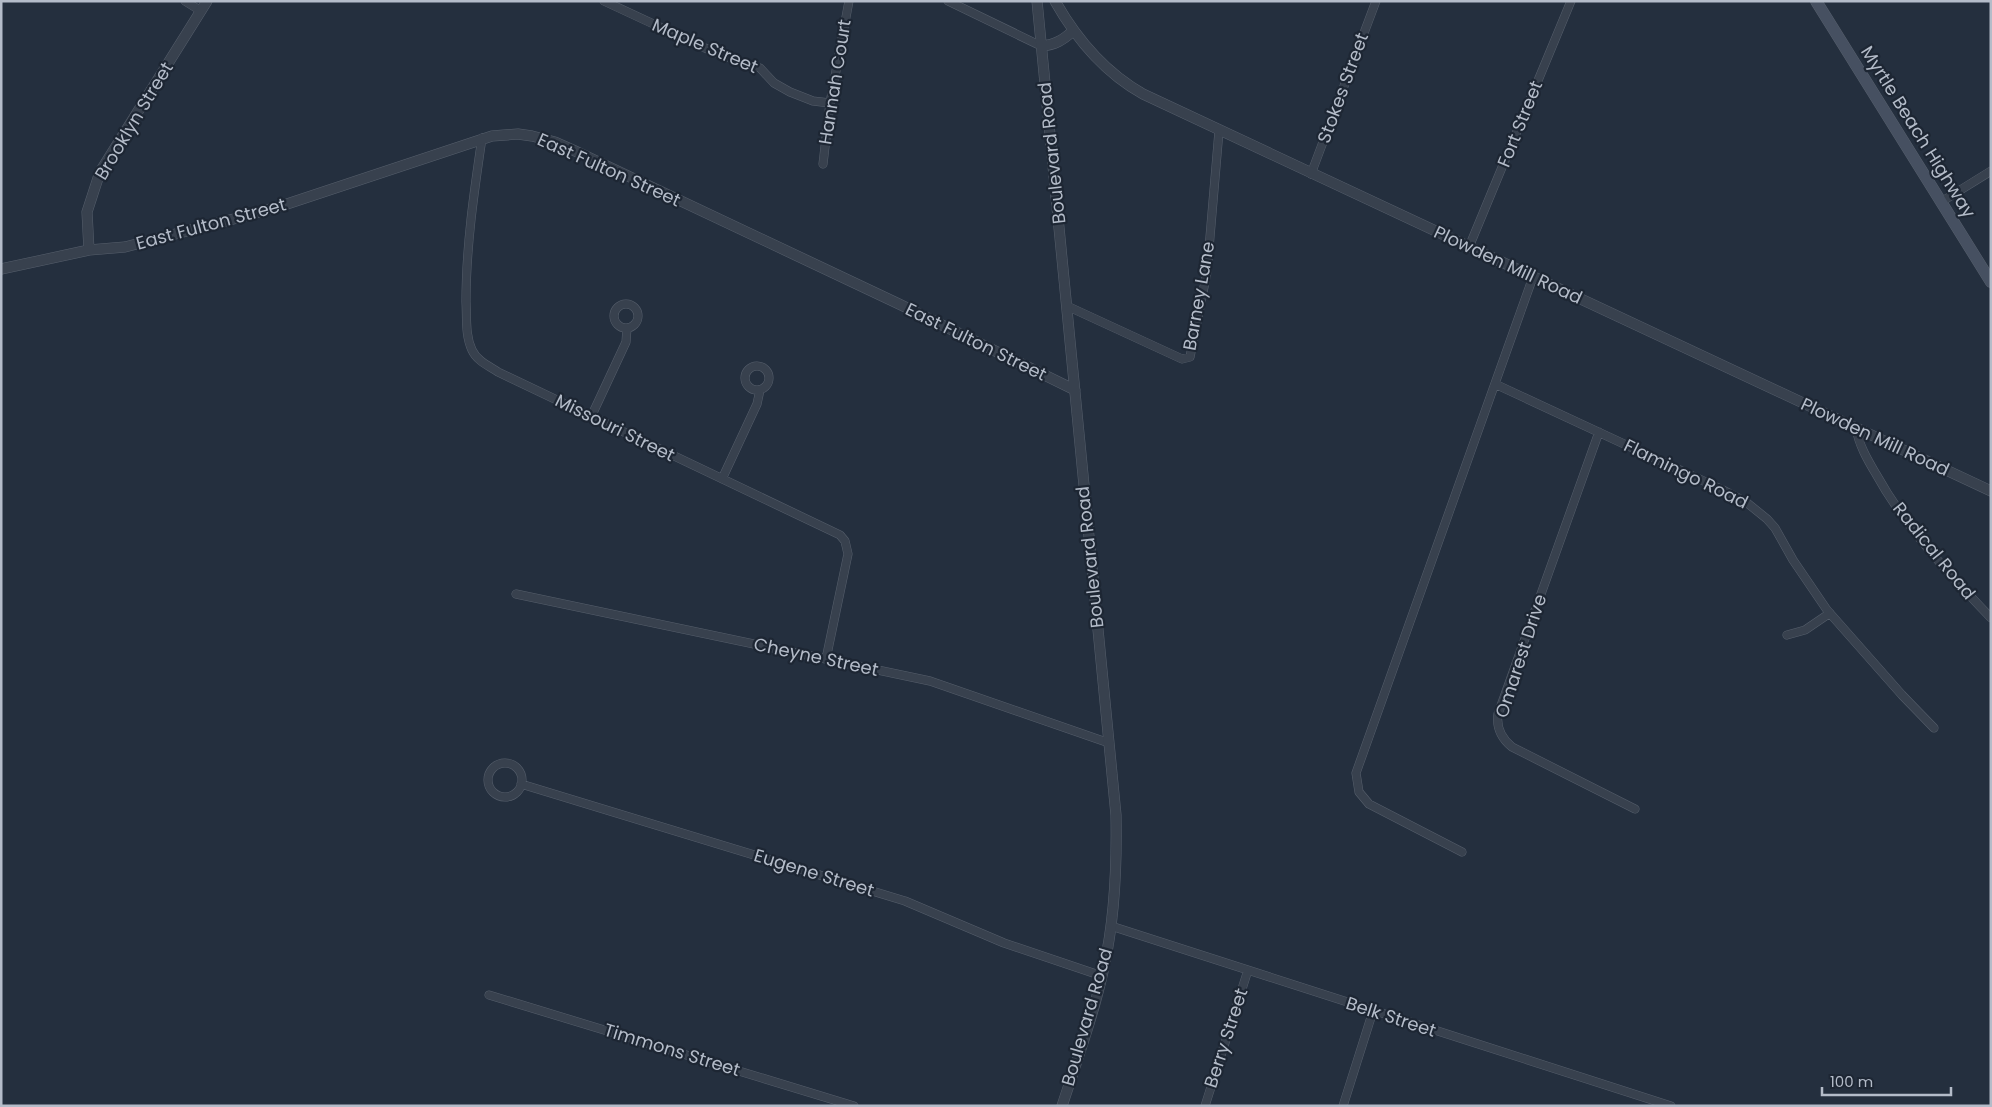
<svg xmlns="http://www.w3.org/2000/svg" width="1992" height="1107" viewBox="0 0 1992 1107" font-family="Poppins,sans-serif">
	<rect width="100%" height="100%" fill="#242f3e"/>
	<g fill="none" stroke-linecap="round" stroke-linejoin="round">
		<g stroke="#565f6c" stroke-width="9">
			<path id="minor" d="M185 1 201 11
				M604 1 705 48 740 62 760 68 774 83 790 92 813 101 830 103
				M948 1 1041 46
				M482 138C474 192 466 247 466 302 467 318 465 335 472 350 477 361 489 366 498 372L840 535 845 541 848 554 826 659
				M823 164 830 103 849 1
				M1311 174 1376 1
				M1941 202 1991 171
				M1469 247 1571 1
				M614 316a12 12 0 1 1 24 0a12 12 0 1 1-24 0Z
				M1067 306 1182 359 1190 357 1207 272 1219 131
				M745 378a12 12 0 1 1 24 0a12 12 0 1 1-24 0Z
				M1495 384 1723 490 1746 502 1767 519 1775 528 1793 560 1827 610 1902 695 1934 728
				M591 417 626 342 627 328
				M1856 428C1859 445 1867 459 1876 474 1906 528 1948 573 1991 618
				M1599 432 1498 714C1496 728 1501 738 1512 747L1635 809
				M722 479 757 404 760 390
				M516 594 930 681 1109 743
				M1787 635 1805 630 1830 613
				M488 780a17 17 0 1 1 34 0a17 17 0 1 1-34 0Z
				M521 784 905 901 1004 943 1102 976
				M1462 852 1369 804 1359 792 1356 773 1533 277
				M1111 926 1671 1106
				M489 995 854 1106
				M1205 1106 1248 970
				M1343 1106 1373 1011"/>
		</g>
		<g stroke="#565f6c" stroke-width="11">
			<path id="tertiary" d="M1037 1 1116 815C1117 866 1115 917 1104 967 1094 1014 1077 1060 1062 1106
				M1055 1C1077 40 1104 72 1143 94L1991 491
				M1041 46C1055 45 1063 40 1073 31
				M89 250 87 212 100 172 207 1
				M1 269 89 250 125 247 245 216 284 205 492 136 518 134 532 136 555 142 573 150 899 304 1075 390"/>
		</g>
		<g stroke="#565f6c" stroke-width="12">
			<path id="secondary" d="M1816 1 1991 282"/>
		</g>
		<use href="#minor" stroke="#38414e" stroke-width="8"/>
		<use href="#tertiary" stroke="#38414e" stroke-width="10"/>
		<use href="#secondary" stroke="#465061" stroke-width="11"/>
	</g>
	<g text-anchor="middle" stroke-width="4.5" stroke-linejoin="round" paint-order="stroke">
		<g font-size="18" fill="#b4bcc9" stroke="#1d2633">
			<text transform="translate(705 46) rotate(23)" y="6">Maple Street</text>
			<text transform="translate(835 82) rotate(-81)" y="6">Hannah Court</text>
			<text transform="translate(1343 88) rotate(-70)" y="6">Stokes Street</text>
			<text transform="translate(134 121) rotate(-59)" y="6">Brooklyn Street</text>
			<text transform="translate(1520 124) rotate(-68)" y="6">Fort Street</text>
			<text transform="translate(1918 132) rotate(58)" y="6">Myrtle Beach Highway</text>
			<text transform="translate(1052 153) rotate(-96)" y="6">Boulevard Road</text>
			<text transform="translate(609 170) rotate(24)" y="6">East Fulton Street</text>
			<text transform="translate(211 224) rotate(-15)" y="6">East Fulton Street</text>
			<text transform="translate(1508 265) rotate(25)" y="6">Plowden Mill Road</text>
			<text transform="translate(1199 296) rotate(-80)" y="6">Barney Lane</text>
			<text transform="translate(976 342) rotate(26)" y="6">East Fulton Street</text>
			<text transform="translate(615 428) rotate(26)" y="6">Missouri Street</text>
			<text transform="translate(1875 437) rotate(25)" y="6">Plowden Mill Road</text>
			<text transform="translate(1686 474) rotate(26)" y="6">Flamingo Road</text>
			<text transform="translate(1934 551) rotate(51)" y="6">Radical Road</text>
			<text transform="translate(1090 557) rotate(-96)" y="6">Boulevard Road</text>
			<text transform="translate(1521 656) rotate(-72)" y="6">Omarest Drive</text>
			<text transform="translate(816 657) rotate(12)" y="6">Cheyne Street</text>
			<text transform="translate(814 873) rotate(17)" y="6">Eugene Street</text>
			<text transform="translate(1087 1017) rotate(-74)" y="6">Boulevard Road</text>
			<text transform="translate(1391 1017) rotate(18)" y="6">Belk Street</text>
			<text transform="translate(1226 1038) rotate(-72)" y="6">Berry Street</text>
			<text transform="translate(672 1050) rotate(17)" y="6">Timmons Street</text>
		</g>
	</g>
	<rect width="1992" height="1107" fill="none" stroke="#b4bcc9" stroke-width="5"/>
	<path d="M1822 1087v8h129v-8" fill="none" stroke="#b4bcc9" stroke-width="2.5"/>
	<text x="1830" y="1087" font-size="15" fill="#b4bcc9" stroke="#1d2633" stroke-width="4" paint-order="stroke">100 m</text>
</svg>
